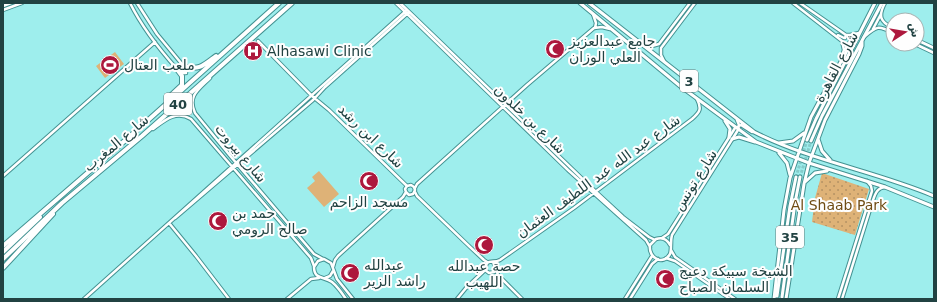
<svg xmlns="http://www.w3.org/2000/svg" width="937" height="302" viewBox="0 0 937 302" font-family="'DejaVu Sans','Noto Sans Arabic',sans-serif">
	<defs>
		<pattern id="park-dots" width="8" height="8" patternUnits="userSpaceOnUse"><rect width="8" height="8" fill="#deb277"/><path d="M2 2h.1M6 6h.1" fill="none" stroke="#b49263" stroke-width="1.8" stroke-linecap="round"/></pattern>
	</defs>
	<rect width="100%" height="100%" fill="#9eeeed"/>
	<path fill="#deb277" d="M115 52 124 64 105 78 96 66Z
		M319 171 339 194 324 207 307 188 315 181 312 177Z"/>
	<path fill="url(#park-dots)" d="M822 173 869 189 855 235 812 222 815 198Z"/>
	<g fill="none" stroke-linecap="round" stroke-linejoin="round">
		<path stroke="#85cccb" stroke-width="3" stroke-dasharray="3 1.5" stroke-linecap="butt" d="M796 177 807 140
			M800 177 811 141"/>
		<g stroke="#439292" stroke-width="4.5">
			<path id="secondary" d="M130 3C142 27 159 49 177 69
				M137 3 157 34 186 69V73H183L181 72
				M396 3 568 170 646 240 650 247
				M400 3 595 191 623 217 649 237 655 240
				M793 3 842 41 844 50 841 59
				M800 3 846 35H850L859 33
				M885 3C878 16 880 22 893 28
				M3 6 11 3
				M3 10 22 3
				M593 14 596 23 595 28
				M873 29 881 14
				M838 35 844 38H845L846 35
				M864 37C877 26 878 25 893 33
				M917 40 934 48
				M258 41 312 96 329 110 407 186
				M915 44 934 53
				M644 45 652 46 659 44 690 3
				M845 50 854 35
				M664 61 661 55V48L695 3
				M210 78C199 89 187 96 195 113L232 158 314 254 323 259
				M153 129C165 120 176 110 191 119L311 258 314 266
				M3 176 155 42
				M415 188 417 184 527 85 594 28 602 27 610 29
				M415 192 417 196 470 247 484 260 487 262
				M175 218 313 100 325 87 409 12
				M169 223 196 256 229 299
				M662 238 668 234 735 128 741 125 752 132
				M670 245C667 239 662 237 656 239L650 245C648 258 663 266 670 254 672 249 670 242 672 235L738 130 739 125 737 120
				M671 250 675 257 735 299
				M666 258 675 261 730 299
				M333 267 335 260 338 256 403 197 406 192 405 189 407 186 411 185 414 187 415 190 413 194 409 195 406 192
				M496 269 498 275 522 299
				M485 270 489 273 494 272 496 268 493 262
				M325 278 330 276 333 271
				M84 299 407 10
				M287 299 311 279 319 278
				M346 299C342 293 337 286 332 282 324 276 314 280 314 267L318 261 324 259 331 263 337 279 353 299
				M457 299 466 288 484 271 487 263C491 260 495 263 500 260L574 208 692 119C700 112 702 109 697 99
				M625 299 652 256
				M630 299 652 264 658 259
				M838 299 872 191 871 186 867 181
				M842 299 872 203C875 195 876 188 885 187"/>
		</g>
		<g stroke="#439292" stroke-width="5">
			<path id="primary" d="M580 3 680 86 756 142 809 163 885 187 934 207
				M589 3 754 132C811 161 875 171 934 196
				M725 121 730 129 729 137
				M732 139 739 137 755 142
				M818 139 822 151 830 160
				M807 140 816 119 875 3
				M811 141 822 116 882 3
				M779 143 793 141 804 133
				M779 153 787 163 790 175
				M805 182 815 173 827 171
				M777 296 790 206 796 177
				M782 297 795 203 800 177
				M774 299 784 210 790 178 811 117 850 45 855 41
				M786 299 804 184 809 163 825 120 859 54 862 46V41"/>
		</g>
		<g stroke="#439292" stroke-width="6">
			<path id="highway" d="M184 66C199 71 204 65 216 56
				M167 99 182 85V76L176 68
				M3 246 136 131 279 3
				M3 252 40 217
				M3 259 62 203 142 136 292 3
				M3 268 53 214"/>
		</g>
		<use href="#secondary" stroke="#fff" stroke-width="2.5"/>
		<use href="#primary" stroke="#fff" stroke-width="3"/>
		<use href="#highway" stroke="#fff" stroke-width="4"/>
	</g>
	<defs>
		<g id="mosque-disc" transform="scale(1)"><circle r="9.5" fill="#ad183d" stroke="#fefefe"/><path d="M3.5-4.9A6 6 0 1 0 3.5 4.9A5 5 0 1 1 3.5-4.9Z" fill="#fff"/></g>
		<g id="hospital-disc" transform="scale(1)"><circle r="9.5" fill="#ad183d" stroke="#fefefe"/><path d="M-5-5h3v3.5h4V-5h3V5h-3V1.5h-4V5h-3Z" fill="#fff"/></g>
		<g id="stadium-disc" transform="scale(1)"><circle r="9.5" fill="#ad183d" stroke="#fefefe"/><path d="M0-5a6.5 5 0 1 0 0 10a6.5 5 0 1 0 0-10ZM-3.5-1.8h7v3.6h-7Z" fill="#fff"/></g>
	</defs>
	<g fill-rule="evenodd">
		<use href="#mosque-disc" x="555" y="49"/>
		<use href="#hospital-disc" x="253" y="51"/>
		<use href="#stadium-disc" x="110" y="65"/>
		<use href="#mosque-disc" x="369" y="181"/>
		<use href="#mosque-disc" x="218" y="221"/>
		<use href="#mosque-disc" x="484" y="245"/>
		<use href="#mosque-disc" x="350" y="273"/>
		<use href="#mosque-disc" x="665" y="279"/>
	</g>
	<g text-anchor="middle" stroke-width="4" stroke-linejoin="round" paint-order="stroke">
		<g fill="#fefefe" stroke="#637a7a" stroke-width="1">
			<rect x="680" y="70" width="18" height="22" rx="3"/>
			<rect x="164" y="93" width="28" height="22" rx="3"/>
			<rect x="776" y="226" width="28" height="22" rx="3"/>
		</g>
		<g font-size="13" font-weight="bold" fill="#214242">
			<text x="689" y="86">3</text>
			<text x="178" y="109">40</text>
			<text x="790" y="242">35</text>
		</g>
		<g font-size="14" fill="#214242" stroke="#fefefe" text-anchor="start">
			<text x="569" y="46">جامع عبدالعزيز<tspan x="569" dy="16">العلي الوزان</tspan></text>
			<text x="267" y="56">Alhasawi Clinic</text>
			<text x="124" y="70">ملعب العتال</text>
			<text x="369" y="207" text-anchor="middle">مسجد الزاحم</text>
			<text x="232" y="218">حمد بن<tspan x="232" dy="16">صالح الرومي</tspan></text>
			<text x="364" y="270">عبدالله<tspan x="364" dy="16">راشد الزير</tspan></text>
			<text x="484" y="271" text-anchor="middle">حصة عبدالله<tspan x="484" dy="16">اللهيب</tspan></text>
			<text x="679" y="276">الشيخة سبيكة دعيج<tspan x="679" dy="16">السلمان الصباح</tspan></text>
		</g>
		<g font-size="14" fill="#214242" stroke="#fefefe">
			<text transform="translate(836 67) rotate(-62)" y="5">شارع القاهرة</text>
			<text transform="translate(530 119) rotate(44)" y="5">شارع بن خلدون</text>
			<text transform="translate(371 136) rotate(44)" y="5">شارع ابن رشد</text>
			<text transform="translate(116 143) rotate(-40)" y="5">شارع المغرب</text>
			<text transform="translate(241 153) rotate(50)" y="5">شارع بيروت</text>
			<text transform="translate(598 176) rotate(-36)" y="5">شارع عبد الله عبد اللطيف العثمان</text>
			<text transform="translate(695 180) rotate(-58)" y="5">شارع تونس</text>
		</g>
		<g font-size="14" fill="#6f4c13" stroke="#fefefe">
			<text x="839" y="210">Al Shaab Park</text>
		</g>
	</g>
	<rect width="937" height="302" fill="none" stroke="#214242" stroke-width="8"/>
	<g transform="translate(905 32) rotate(78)"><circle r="19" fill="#fefefe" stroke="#a6b3b3"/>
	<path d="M0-3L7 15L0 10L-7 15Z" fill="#ad183d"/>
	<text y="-6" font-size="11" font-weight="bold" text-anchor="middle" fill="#214242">ش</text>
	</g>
</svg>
